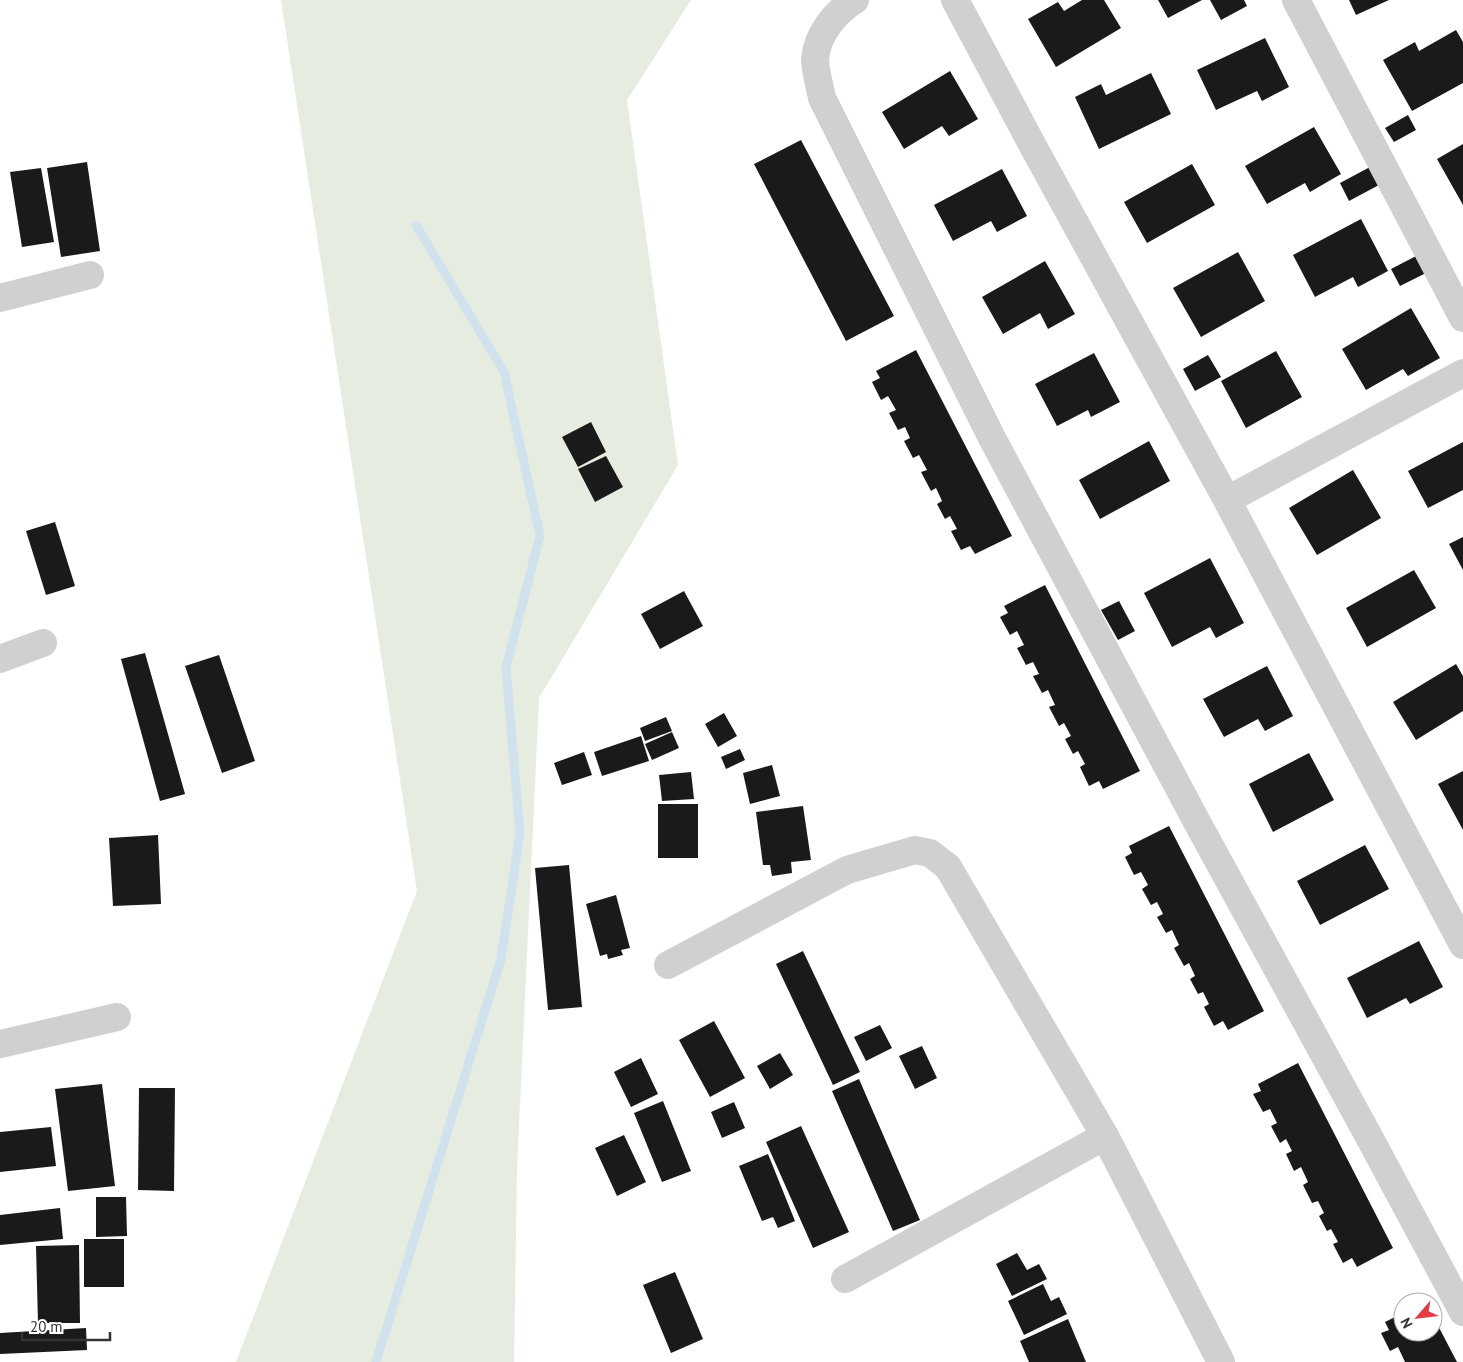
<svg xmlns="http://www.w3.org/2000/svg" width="1463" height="1362" viewBox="0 0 1463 1362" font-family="'PT Sans',sans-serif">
	<rect width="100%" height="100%" fill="#fff"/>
	<path fill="#e6ecdf" d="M281 0H691L627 100 678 465 539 698 517 1168 514 1362H236L417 891Z"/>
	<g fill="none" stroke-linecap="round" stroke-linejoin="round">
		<path stroke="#cfe2ee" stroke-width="9" d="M376 1362 501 959 520 833 506 667 540 536 504 372 416 225"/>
	</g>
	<path fill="#1a1a1a" d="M1082 0H1104L1121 28 1056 67 1028 19 1058 2 1064 11Z
		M1158 0H1202L1168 18Z
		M1210 0H1244L1247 6 1221 20Z
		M1349 0H1389L1356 15Z
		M1456 30 1463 42V83L1412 111 1383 60 1415 42 1419 51Z
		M1265 38 1289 87 1262 101 1257 91 1216 110 1197 70Z
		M950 71 978 119 949 136 942 126 904 149 882 112Z
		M1151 73 1171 114 1099 149 1075 97 1101 84 1106 95Z
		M1408 115 1416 130 1394 142 1385 128Z
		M1314 127 1341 174 1310 192 1305 183 1267 204 1245 166Z
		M801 140 894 316 846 341 754 164Z
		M1463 144V205L1437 159Z
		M87 162 100 251 61 257 47 168Z
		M1192 164 1215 205 1147 243 1124 202Z
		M1370 167 1379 185 1349 201 1340 183Z
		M41 168 54 242 22 247 10 172Z
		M1002 169 1027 216 997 232 991 221 953 241 934 205Z
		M1361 219 1388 271 1358 287 1353 277 1315 297 1293 255Z
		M1238 252 1265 301 1201 337 1173 288Z
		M1418 255 1428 272 1400 286 1391 269Z
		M1045 261 1075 314 1048 329 1040 313 1003 334 982 297Z
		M1411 308 1440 358 1408 376 1403 369 1366 390 1342 349Z
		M916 350 1012 536 975 554 970 546 961 550 951 531 957 529 950 516 945 519 937 504 942 501 936 488 931 491 921 472 927 470 919 455 913 458 904 441 910 438 905 427 898 430 889 413 896 410 888 396 881 400 872 382 880 378 876 371Z
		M1276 351 1302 397 1246 428 1221 381Z
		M1094 353 1120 402 1091 417 1088 410 1057 426 1035 384Z
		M1208 355 1221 377 1195 391 1183 369Z
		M591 422 606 452 578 467 562 437Z
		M1149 441 1170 481 1100 519 1079 480Z
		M1463 442V490L1428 508 1408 471Z
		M606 456 623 487 595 502 578 469Z
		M1353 470 1381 518 1317 555 1289 508Z
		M55 522 75 586 46 595 26 531Z
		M1463 537V570L1449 544Z
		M1210 558 1244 623 1216 638 1210 627 1172 647 1144 593Z
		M1414 570 1436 608 1367 647 1346 608Z
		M1045 585 1140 771 1103 789 1099 781 1089 786 1080 767 1085 764 1078 751 1073 754 1065 739 1071 736 1064 723 1059 726 1049 707 1055 705 1048 690 1042 693 1033 676 1039 674 1033 662 1026 665 1017 648 1024 645 1017 631 1010 635 1000 617 1008 613 1004 606Z
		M684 591 703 626 660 649 641 614Z
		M1119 601 1135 631 1118 640 1101 610Z
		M145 653 185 794 160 801 121 659Z
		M219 655 255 761 222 773 185 666Z
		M1456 664 1463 676V711L1416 740 1393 702Z
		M1267 666 1293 716 1265 731 1258 719 1224 737 1203 699Z
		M724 713 737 736 718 747 705 724Z
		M666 717 672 731 645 741 640 728Z
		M672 732 679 748 652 760 645 744Z
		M641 736 649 761 602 776 594 752Z
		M740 749 745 760 726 769 721 757Z
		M584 752 592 775 562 785 554 763Z
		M1309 753 1334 800 1273 832 1249 784Z
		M772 765 780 796 750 804 743 773Z
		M1463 771V830L1438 784Z
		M691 772 694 799 662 801 659 775Z
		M658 804H698V858H658Z
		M803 806 811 860 791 862 792 873 772 876 770 865H763L756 812Z
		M1169 826 1264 1011 1228 1030 1223 1021 1214 1026 1204 1007 1209 1004 1203 992 1198 994 1190 979 1195 976 1189 963 1184 966 1174 948 1179 945 1172 930 1166 933 1157 917 1163 914 1157 902 1151 905 1142 889 1148 885 1141 872 1134 875 1125 857 1132 853 1129 846Z
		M158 835 161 904 113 906 109 838Z
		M1365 845 1389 889 1320 925 1297 881Z
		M569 865 582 1007 548 1010 535 868Z
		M616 895 630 948 621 950 623 955 608 959 607 954 600 956 586 904Z
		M1419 941 1443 987 1410 1004 1406 998 1367 1018 1347 978Z
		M803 951 860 1072 833 1085 776 964Z
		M714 1021 745 1078 710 1097 679 1040Z
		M880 1025 892 1048 866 1061 854 1037Z
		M922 1046 937 1078 915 1089 899 1056Z
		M780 1053 793 1075 770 1089 757 1066Z
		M641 1058 658 1094 631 1107 614 1072Z
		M1298 1063 1393 1248 1357 1267 1352 1258 1343 1263 1333 1244 1338 1242 1331 1229 1327 1231 1319 1216 1324 1213 1318 1201 1312 1203 1303 1185 1308 1182 1301 1167 1294 1171 1286 1154 1292 1151 1286 1139 1280 1143 1271 1126 1277 1123 1270 1109 1263 1112 1253 1094 1261 1091 1258 1084Z
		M859 1079 920 1220 893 1231 832 1091Z
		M102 1084 115 1186 68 1191 55 1089Z
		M139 1088H175L174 1191 138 1190Z
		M663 1101 691 1171 662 1182 634 1113Z
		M734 1102 745 1128 722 1138 711 1112Z
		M801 1126 849 1232 813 1248 766 1142Z
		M51 1127 56 1166 0 1172V1132Z
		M624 1135 646 1182 617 1196 595 1148Z
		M768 1154 795 1221 778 1228 773 1217 762 1221 739 1166Z
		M96 1197H126L127 1236 96 1237Z
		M60 1208 63 1239 0 1245V1215Z
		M84 1239H124V1287H84Z
		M79 1245 80 1323H38L36 1246Z
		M1017 1253 1027 1270 1039 1264 1047 1279 1012 1296 996 1264Z
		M675 1272 703 1339 671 1353 643 1285Z
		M1043 1284 1051 1301 1059 1297 1067 1314 1024 1335 1008 1301Z
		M1403 1313V1332H1433V1316L1457 1362H1405L1398 1347 1390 1351 1381 1333 1389 1330 1385 1322Z
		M1068 1319 1086 1362H1029L1020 1341Z
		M86 1328 87 1350 0 1354V1333Z"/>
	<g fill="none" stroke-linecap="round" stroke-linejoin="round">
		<path stroke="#d0d0d0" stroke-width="28" d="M855 0C835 12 817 35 815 59 815 70 820 87 822 98L992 438 1197 822 1367 1133 1463 1312
			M955 0 1034 148 1227 500 1463 945
			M1296 0 1463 318
			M0 298 90 275
			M1227 500 1463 373
			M0 659 43 643
			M668 965 847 870 915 850 930 853 948 867 1105 1136 1221 1362
			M0 1044 117 1017
			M845 1279 1105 1136"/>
	</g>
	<g transform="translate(1418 1317) rotate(242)"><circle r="24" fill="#ffffff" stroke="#adadad"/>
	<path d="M0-4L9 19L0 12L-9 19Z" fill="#e63946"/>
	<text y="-8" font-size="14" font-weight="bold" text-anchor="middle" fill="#333333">N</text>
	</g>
	<path d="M22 1332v8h88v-8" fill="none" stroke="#333333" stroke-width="2.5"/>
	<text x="30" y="1332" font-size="15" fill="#333333" stroke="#ffffff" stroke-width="4" paint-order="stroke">20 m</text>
</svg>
